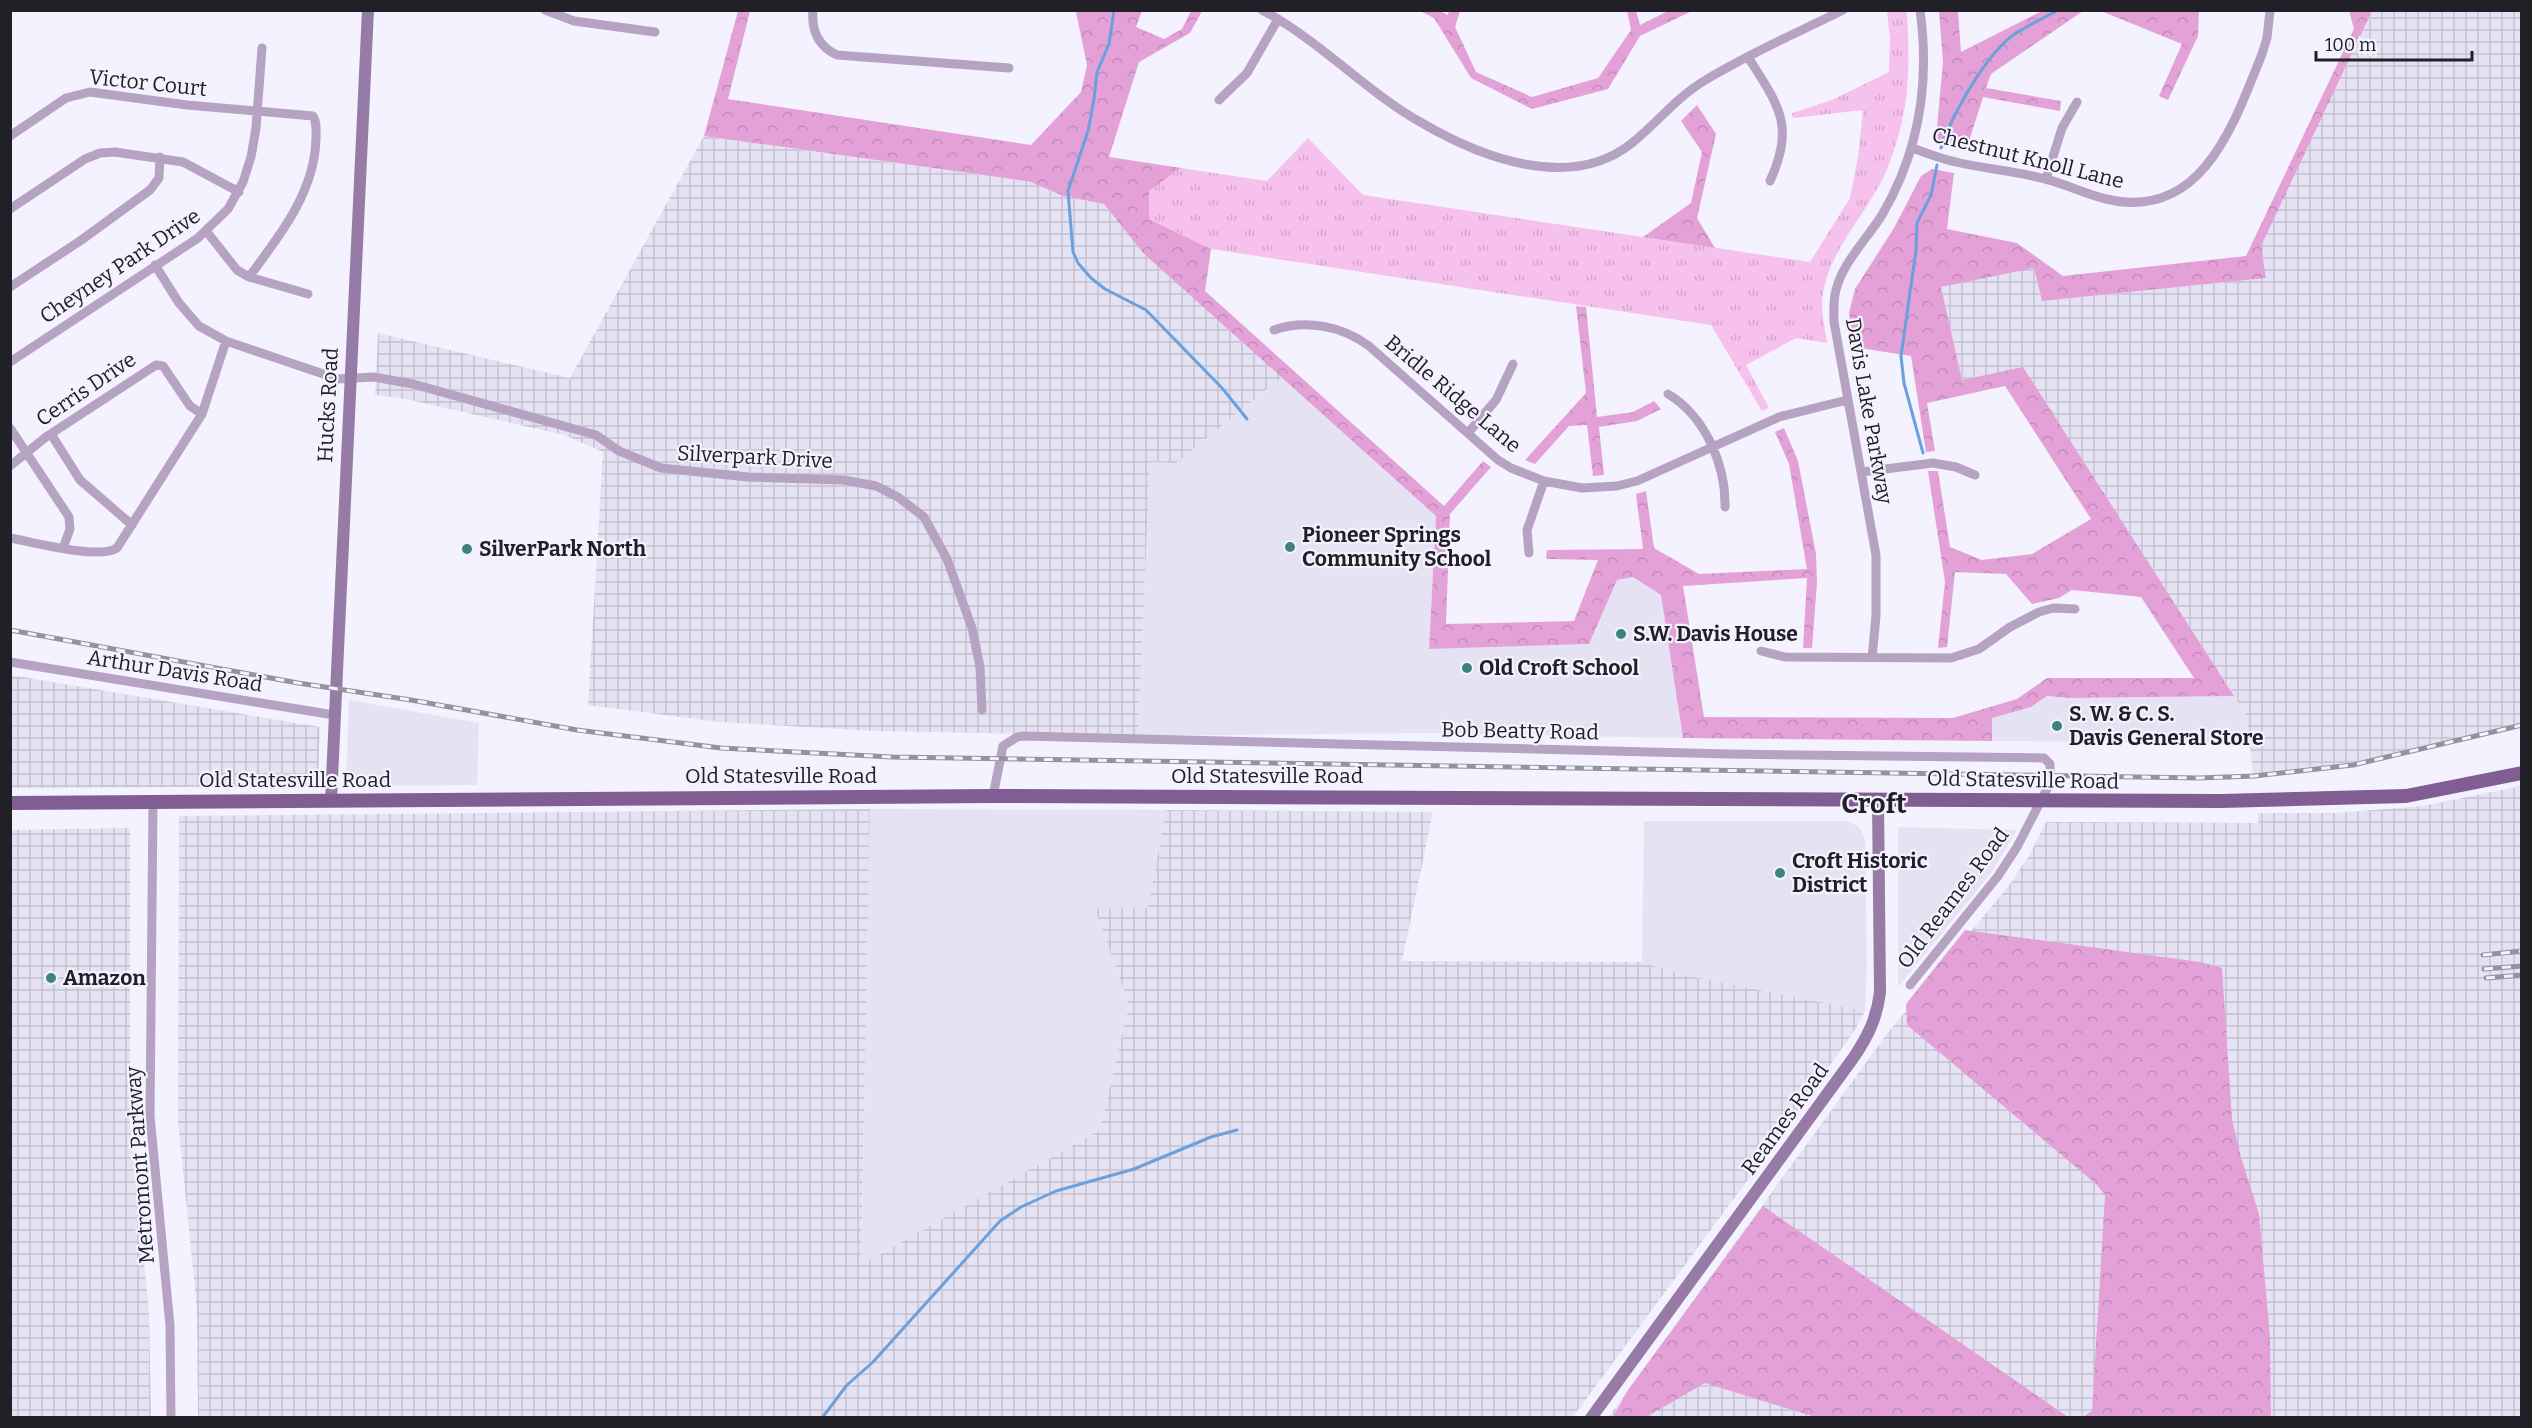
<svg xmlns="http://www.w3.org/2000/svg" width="2532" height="1428" viewBox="0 0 2532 1428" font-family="Bitter,serif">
	<defs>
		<pattern id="industrial-grid" width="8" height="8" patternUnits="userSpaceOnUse" patternTransform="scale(1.5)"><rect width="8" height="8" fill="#e5e3f3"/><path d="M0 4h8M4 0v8" fill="none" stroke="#c4c2d0"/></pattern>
		<pattern id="grass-tufts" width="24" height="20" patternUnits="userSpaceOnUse" patternTransform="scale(1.5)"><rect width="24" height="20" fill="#f6c1ec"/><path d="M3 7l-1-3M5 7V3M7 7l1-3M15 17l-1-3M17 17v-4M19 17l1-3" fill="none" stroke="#d3a6ca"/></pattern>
		<pattern id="forest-crowns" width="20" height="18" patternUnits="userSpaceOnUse" patternTransform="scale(1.5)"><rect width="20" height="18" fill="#e3a1d8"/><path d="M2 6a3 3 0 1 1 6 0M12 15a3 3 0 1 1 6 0" fill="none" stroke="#c28ab9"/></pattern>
	</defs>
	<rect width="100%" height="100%" fill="#f4f2fe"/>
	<path fill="#e5e3f3" d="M1282 377 1436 516 1429 649 1589 644 1617 580 1634 577 1661 595 1683 738 1425 733 1138 736 1150 462H1176Z
		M2047 696 2069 698 2234 696 2247 716 2250 743 1992 741V718L2031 707Z
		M349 700 479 723 477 785 346 786Z
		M870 809 1166 810 1149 909H1095L1129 1005 1100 1130 861 1266Z
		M1644 821H1845L1858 826 1865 839 1867 965 1865 1011 1680 974 1642 962Z
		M1898 827 2017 830 1991 873 1898 987Z"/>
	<path fill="url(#industrial-grid)" d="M2372 11H2521V724L2397 754 2317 769 2253 775 2247 716 2023 368 1962 380 1941 287 2034 267 2042 301 2266 278 2260 246Z
		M704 136 1031 182 1063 196 1104 204 1143 253 1282 377 1176 463 1150 462 1138 736 875 731 719 722 588 705 603 452 564 435 406 399 375 395 378 333 570 378Z
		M11 675 320 727 318 786 11 788Z
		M2521 786V1417L1608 1418 1886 1035 2010 884 2030 854 2046 822 2258 823V813H2337L2423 806Z
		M870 809 861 1265 1100 1130 1129 1005 1095 909 1148 908 1166 810 1433 812 1402 961 1642 962 1680 974 1865 1011 1855 1030 1777 1140 1573 1417H198L197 1309 178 1121 179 816Z
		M130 828V1124L149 1311 151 1417H11V830Z"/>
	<path fill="url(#grass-tufts)" d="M1887 11H1904L1907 13C1910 73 1910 110 1888 167 1872 207 1835 243 1825 284 1819 303 1824 323 1827 343L1796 338 1746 365 1769 408 1762 411 1711 325 1211 249 1149 219 1148 191 1181 168 1267 181 1308 138 1363 195 1810 262 1850 198 1858 157 1863 110 1793 118 1792 113 1832 100 1889 72 1890 39Z"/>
	<path fill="url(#forest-crowns)" d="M738 11H750L728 99 1031 145 1081 92 1087 65 1076 12 1066 11H1142L1136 27 1164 39 1182 29 1191 11H1202L1190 33 1139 62 1109 157 1181 168 1149 191V219L1211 249 1205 291 1444 506 1483 461 1491 467 1450 514 1446 624 1574 621 1598 560 1546 559 1547 550 1643 549 1636 494 1646 491 1654 548 1699 574 1807 569 1789 464 1775 432 1784 428 1798 461 1816 554 1817 583 1812 648H1803L1807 578 1683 586 1704 717 1953 718 2017 699 2047 678H2194L2141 597 2072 590 2059 598 2032 604 2006 574 1955 572 1947 647 1938 648 1945 582 1928 471H1938L1950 547 1982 560 2032 554 2091 519 2005 386 1927 403 1935 451 1926 452 1911 356 1853 347 1849 313 1855 289 1894 228 1921 176 1932 169 1954 173 1947 229 2017 243 2063 276 2246 256 2354 29 2349 11H2372L2261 246 2266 278 2042 301 2034 268 1941 287 1962 380 2023 367 2234 696 2069 698 2047 696 2031 707 1992 718V741L1683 738 1661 595 1633 577 1617 580 1589 644 1429 649 1436 516 1143 253 1104 204 1063 196 1031 182 1011 179 704 136Z
		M1420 11H1440L1448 15 1449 11H1460L1455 27 1476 72 1532 97 1598 78 1631 30 1627 11H1636L1640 25 1668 11H1692L1640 36 1608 89 1532 109 1471 78 1434 18Z
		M1939 11H1958L1961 52 2042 11H2083L1991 74 1986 88 2061 101 2060 111 1983 97 1966 151 1945 146 1936 138 1943 62Z
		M2101 11H2199L2198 36 2168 100 2159 96 2182 44Z
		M1697 105 1716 134 1697 218 1715 248 1643 237 1691 203 1702 152 1681 121Z
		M1576 306 1586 307 1597 417 1633 412 1654 401 1661 409 1637 421 1599 427 1604 475 1593 476 1587 425 1569 426 1535 464 1525 460 1586 393Z
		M1965 930 2200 962 2222 968 2232 1119 2241 1157 2259 1214 2270 1337 2271 1417H2083L2092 1411 2105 1195 2096 1184 1907 1025 1906 1004Z
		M1763 1206 2068 1417H1815L1705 1383 1646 1417H1613L1628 1390Z"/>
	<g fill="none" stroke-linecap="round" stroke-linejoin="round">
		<path stroke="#6aa1dc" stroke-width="3" d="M1114 10 1109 44 1097 72 1094 99 1088 131 1068 191 1073 252 1078 263 1091 278 1105 289 1146 310 1222 388 1247 419
			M1941 148C1951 117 1981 64 2006 41 2020 28 2041 20 2058 10
			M1923 453 1904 383 1901 356 1916 250 1917 223 1931 195 1937 165
			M822 1418 847 1385 873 1362 1000 1221 1021 1207 1056 1191 1134 1169 1211 1137 1237 1130"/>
		<path stroke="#b5a3c1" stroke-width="9" d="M545 10 574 21 655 32
			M813 10C811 31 818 46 837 55L1009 68
			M1262 10C1322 42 1365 91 1422 123 1482 158 1571 192 1632 143 1657 123 1677 97 1704 81 1748 54 1797 33 1843 10
			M1748 57C1778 105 1796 125 1770 181
			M1219 100 1247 73 1278 19
			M10 136 66 98 90 92 187 105 313 116C317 123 316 129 316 138 315 192 280 235 249 277
			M1912 148C1927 153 1941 159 1956 162 1985 169 2016 171 2045 179 2066 184 2085 194 2106 199 2202 222 2234 124 2262 54L2267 38 2270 10
			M2046 179 2062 128 2077 102
			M10 209 85 159 100 153 115 152 183 162 239 192
			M207 232 237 270 249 277 308 294
			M155 265 179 303 199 326 226 341 338 379 374 377 413 384 596 435 619 451 661 468 748 477 844 480 876 486 898 497 924 517 947 559 972 628 980 667 982 710
			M10 287 80 241 150 190 159 178 160 157
			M1274 330C1306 319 1342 326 1369 346L1498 460 1511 468 1544 481 1582 488 1617 486 1637 481 1779 417 1847 400
			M10 362 198 238 228 209 243 182 251 157 256 128 262 48
			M1668 394C1705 416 1726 465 1725 507
			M10 428 69 517 70 529 63 548
			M1468 433 1496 400 1513 364
			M51 434 80 480 132 525
			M10 466 46 437 156 365 163 366 190 406 202 414
			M1861 472 1933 463 1956 467 1975 475
			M10 538C33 542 99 560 117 548L202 414 226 341
			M1529 553 1527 530 1544 481
			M1761 651 1785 657 1951 658 1979 649 2010 627 2039 612 2053 608 2075 609
			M1872 658 1876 616V555L1834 322C1834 312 1833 300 1836 290 1843 262 1867 239 1882 215 1919 152 1930 82 1920 10
			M10 662 334 715
			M993 796 1003 746 1017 737 1023 736 1728 754 2044 758 2050 764V783L2017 847 1998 876 1910 985
			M153 801 150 1116 170 1326 171 1418"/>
		<path stroke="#967ba7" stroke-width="12" d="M331 800 368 10
			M1591 1418 1854 1057C1868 1036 1877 1018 1880 992L1878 799"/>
		<path stroke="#805e93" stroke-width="14" d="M10 803 993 796 2221 801 2406 796 2522 773"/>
		<g stroke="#94939d" stroke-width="5">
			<path id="rail" d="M10 630 298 683 411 700 577 730 721 748 892 757 2199 778 2254 776 2353 765 2522 725
				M2483 955 2522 951
				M2484 969 2522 966
				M2486 978 2522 975"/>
		</g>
		<use href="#rail" stroke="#f4f2fe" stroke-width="3" stroke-dasharray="9" stroke-linecap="butt"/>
	</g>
	<g fill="#3c837e" stroke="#f4f2fe" stroke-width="2">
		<circle cx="1290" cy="547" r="6"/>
		<circle cx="467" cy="549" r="6"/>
		<circle cx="1621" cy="634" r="6"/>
		<circle cx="1467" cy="668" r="6"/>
		<circle cx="2057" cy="726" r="6"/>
		<circle cx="1780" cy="873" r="6"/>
		<circle cx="51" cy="978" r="6"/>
	</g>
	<g text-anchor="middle" stroke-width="4.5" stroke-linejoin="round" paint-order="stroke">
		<g font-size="21" fill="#212027" stroke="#f4f2fe">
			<text transform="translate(148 83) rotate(6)" y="7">Victor Court</text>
			<text transform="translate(2028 158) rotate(14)" y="7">Chestnut Knoll Lane</text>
			<text transform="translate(120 266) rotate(-34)" y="7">Cheyney Park Drive</text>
			<text transform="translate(86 389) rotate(-34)" y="7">Cerris Drive</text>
			<text transform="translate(1453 394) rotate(40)" y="7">Bridle Ridge Lane</text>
			<text transform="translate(328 405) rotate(-87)" y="7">Hucks Road</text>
			<text transform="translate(1869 411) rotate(80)" y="7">Davis Lake Parkway</text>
			<text transform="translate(755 457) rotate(3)" y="7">Silverpark Drive</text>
			<text transform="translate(175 671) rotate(9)" y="7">Arthur Davis Road</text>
			<text transform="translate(1520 731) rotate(1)" y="7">Bob Beatty Road</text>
			<text x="781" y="783">Old Statesville Road</text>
			<text x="1267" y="783">Old Statesville Road</text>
			<text x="295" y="787">Old Statesville Road</text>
			<text transform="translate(2023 780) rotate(1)" y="7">Old Statesville Road</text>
			<text transform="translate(1953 898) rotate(-53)" y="7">Old Reames Road</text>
			<text transform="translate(1785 1119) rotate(-54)" y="7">Reames Road</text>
			<text transform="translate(140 1165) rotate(-94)" y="7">Metromont Parkway</text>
		</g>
		<g font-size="21" font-weight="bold" fill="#212027" stroke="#f4f2fe" text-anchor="start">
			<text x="1302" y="542">Pioneer Springs<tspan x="1302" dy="24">Community School</tspan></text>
			<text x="479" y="556">SilverPark North</text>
			<text x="1633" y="641">S.W. Davis House</text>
			<text x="1479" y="675">Old Croft School</text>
			<text x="2069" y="721">S. W. &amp; C. S.<tspan x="2069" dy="24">Davis General Store</tspan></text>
			<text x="1792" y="868">Croft Historic<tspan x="1792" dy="24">District</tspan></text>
			<text x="63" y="985">Amazon</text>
		</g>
		<g font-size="27" font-weight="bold" fill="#212027" stroke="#f4f2fe">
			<text x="1874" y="813">Croft</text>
		</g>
	</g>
	<rect width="2532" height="1428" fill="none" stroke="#212027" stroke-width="24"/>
	<path d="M2316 51v9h156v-9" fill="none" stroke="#212027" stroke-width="3"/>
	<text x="2325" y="51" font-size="18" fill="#212027" stroke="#f4f2fe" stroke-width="4.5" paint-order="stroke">100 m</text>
</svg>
